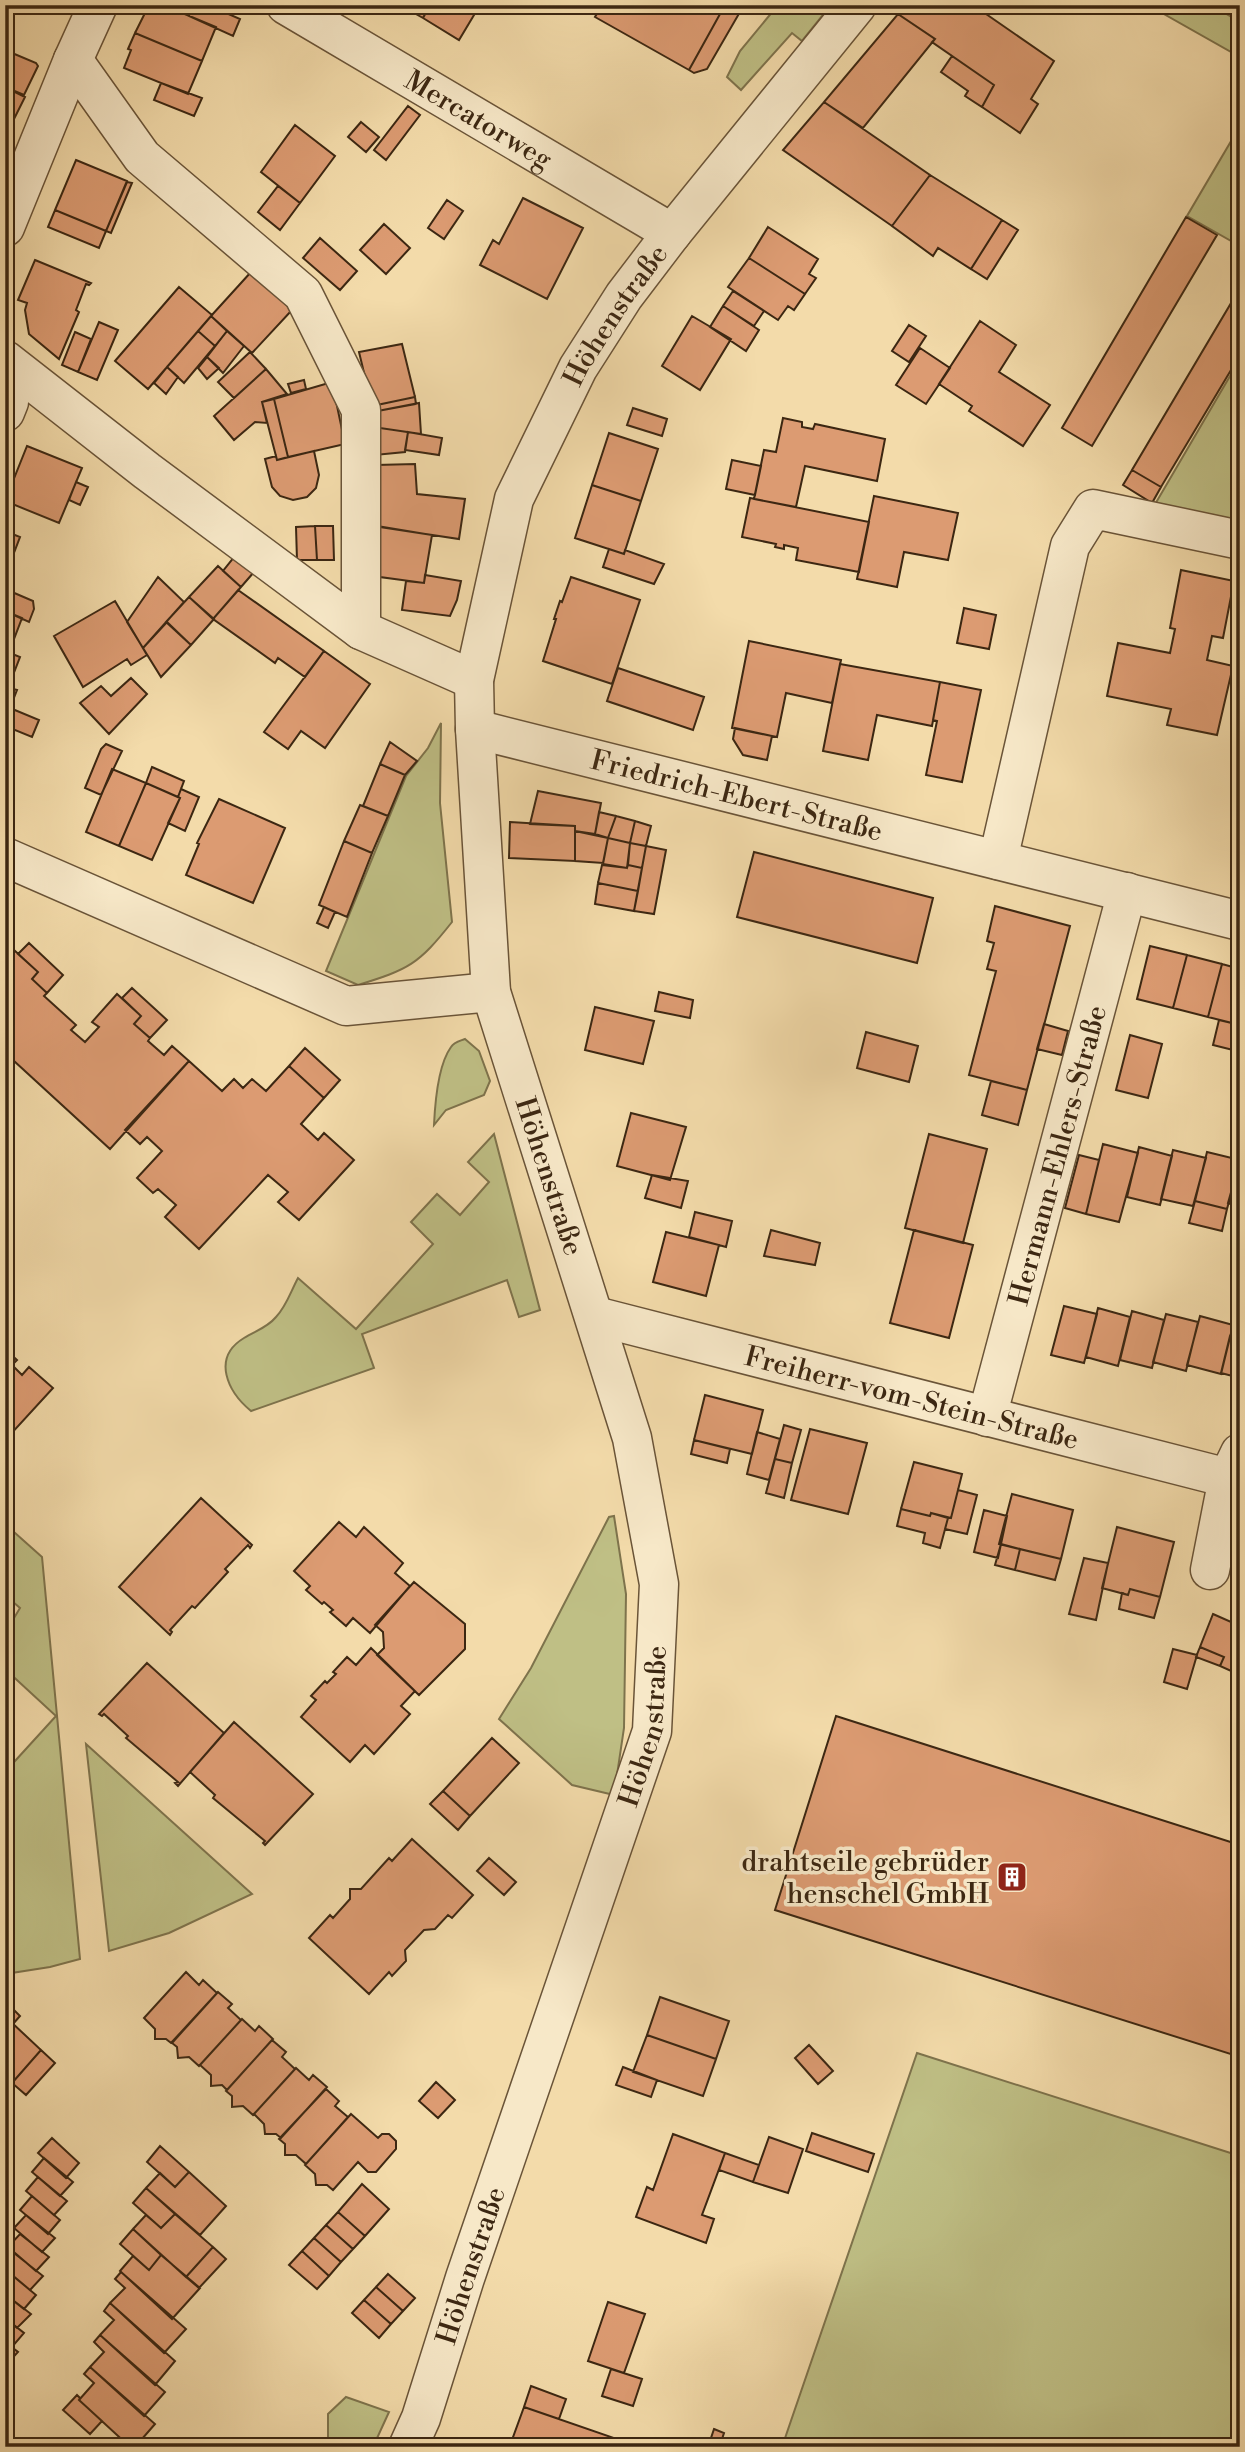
<svg xmlns="http://www.w3.org/2000/svg" width="1245" height="2452" viewBox="0 0 1245 2452" font-family="'Libre Bodoni',serif">
	<rect width="100%" height="100%" fill="#f3dbaa"/>
	<filter id="stains"><feTurbulence type="fractalNoise" baseFrequency=".00286" numOctaves="4"/><feColorMatrix values="0 0 0 0 .2 0 0 0 0 .09 0 0 0 0 .02 0 0 0 .5 -.17"/></filter>
	<radialGradient id="worn" r=".72"><stop offset=".6" stop-color="#630" stop-opacity="0"/><stop offset="1" stop-color="#630" stop-opacity=".3"/></radialGradient>
	<path fill="#bfbf85" stroke="#7e734c" stroke-width="2" d="M778 5H831L802 41 792 33 741 90 727 77 740 51Z
		M1148 5H1211L1240 22V57Z
		M1240 126V246L1187 216Z
		M1240 359V523L1154 506Z
		M441 723 440 803 452 922C418 965 409 969 358 985L326 971 406 776 428 748Z
		M465 1039 479 1051 490 1081 484 1095 446 1110 434 1125C435 1103 438 1065 451 1047 454 1042 460 1041 465 1039Z
		M494 1134 540 1310 519 1317 507 1280 362 1334 374 1368 251 1411C228 1392 211 1358 244 1338 255 1331 267 1328 276 1317 286 1307 291 1291 298 1278L356 1329 433 1244 411 1222 437 1194 460 1215 489 1182 468 1162Z
		M614 1516 626 1594 624 1728 614 1795 572 1785 499 1719 531 1668 609 1517Z
		M5 1524 42 1557 80 1959 50 1967 5 1974V1772L56 1716 5 1669V1633L20 1608 5 1595Z
		M86 1744 252 1894 169 1933 109 1951Z
		M917 2053 1240 2156V2447H782Z
		M346 2397 389 2412 373 2447H328V2414Z"/>
	<path fill="#dc9b72" stroke="#3c2712" stroke-width="2" d="M149 5H163L216 27 202 61 135 33Z
		M193 5H208L240 19 233 36 189 16Z
		M400 5H430L423 18Z
		M430 5H480L459 40 423 18Z
		M602 5H725L689 70 595 17Z
		M725 5H744L707 69 694 73 689 70Z
		M905 5H973L1054 61 1031 99 1038 104 1020 133 982 107 994 85 932 42 935 39 898 14Z
		M898 14 935 39 863 128 824 102Z
		M135 33 202 61 188 94 124 68 131 50 128 49Z
		M5 50 36 63 38 66 24 95 5 87Z
		M952 56 994 85 982 107 965 96 968 91 941 72Z
		M161 83 202 98 194 116 154 100Z
		M5 87 25 97 11 125 5 123Z
		M824 102 930 175 892 226 783 150Z
		M408 106 420 115 386 160 374 150Z
		M361 122 379 137 366 152 348 137Z
		M295 125 335 156 300 203 261 172Z
		M76 160 127 181 106 231 55 210Z
		M930 175 1002 220 971 269 938 248 933 256 892 226Z
		M127 182 132 183 111 233 106 231Z
		M278 186 300 203 280 230 258 212Z
		M523 198 583 228 547 299 480 265 493 240 499 244Z
		M447 200 463 211 444 239 428 228Z
		M55 210 106 231 99 248 48 227Z
		M1186 217 1217 235 1092 446 1062 428Z
		M1002 220 1018 230 987 279 971 269Z
		M384 224 410 248 386 274 360 250Z
		M768 227 818 259 809 274 816 278 805 294 749 258Z
		M320 238 357 271 340 290 303 258Z
		M749 258 805 294 794 310 788 306 778 320 728 287Z
		M35 260 91 283 89 285 86 284 76 310 79 312 59 359 29 334 25 310 27 303 18 300Z
		M251 272 292 310 252 353 211 316Z
		M179 287 212 315 148 389 115 361Z
		M1240 288V355L1161 487 1132 470Z
		M733 291 764 311 754 326 723 306Z
		M723 306 759 330 746 351 710 327Z
		M211 316 227 331 215 346 198 331Z
		M692 316 731 339 700 390 662 366Z
		M980 321 1016 345 999 372 1050 405 1023 446 969 411 972 406 939 384Z
		M99 322 118 330 97 380 78 372Z
		M909 325 926 336 909 362 892 351Z
		M198 331 215 346 184 383 167 367Z
		M227 331 244 346 223 373 207 357Z
		M75 332 91 339 78 372 62 365Z
		M402 344 415 397 372 406 359 352Z
		M920 348 950 368 926 404 896 385Z
		M250 352 266 369 234 398 218 382Z
		M207 357 219 368 207 379 198 368Z
		M167 367 178 377 166 394 154 383Z
		M266 369 287 394 262 402 267 423 255 422 234 440 214 416Z
		M304 380 306 389 291 393 288 384Z
		M332 382 345 444 288 457 274 399Z
		M415 397 416 404 372 412V406Z
		M274 399 288 457 277 460 262 402Z
		M419 403 421 434 373 427 372 412Z
		M633 408 667 419 662 436 627 425Z
		M783 418 802 422V427L813 429 815 424 885 439 877 481 805 466 796 507 754 499 764 450 776 452Z
		M373 427 408 432 405 452 375 455Z
		M408 432 442 438 439 455 405 450Z
		M609 433 658 449 641 501 592 485Z
		M27 446 82 468 59 523 5 501Z
		M314 451 319 475 316 488 307 497 293 500 280 496 272 487 265 459 276 456 277 460Z
		M732 460 761 466 755 495 726 489Z
		M415 464 417 494 465 499 459 539 379 527 376 465Z
		M1132 470 1161 487 1152 503 1123 485Z
		M76 482 88 487 80 505 69 500Z
		M592 485 641 501 624 554 575 538Z
		M874 496 958 513 948 560 904 552 897 587 857 579Z
		M750 498 869 522 859 572 796 560 798 548 784 545V549L775 547 776 544 742 537Z
		M315 526H333L334 560H317Z
		M315 526 317 560H297L296 527Z
		M377 526 432 535 424 583 380 577Z
		M5 531 20 537 7 571 5 570Z
		M609 549 624 554 625 550 664 564 654 584 603 567Z
		M235 556 254 572 241 587 223 571Z
		M218 566 241 587 213 619 189 597Z
		M1181 570 1234 581 1223 638 1212 636 1207 660 1233 666 1217 735 1167 725 1171 709 1107 696 1118 643 1170 653 1175 629 1170 628Z
		M425 575 461 581 457 600 450 616 402 610 406 581 424 583Z
		M158 577 184 602 143 648 127 622Z
		M571 577 640 600 612 684 543 661 556 619H554L560 601 562 602Z
		M5 589 33 601 34 609 29 622 5 611Z
		M238 590 324 651 305 677 278 658 275 663 213 619Z
		M189 597 214 619 191 645 166 622Z
		M115 601 147 655 131 665 127 659 83 687 54 636Z
		M964 608 996 615 989 649 957 643Z
		M5 611 22 618 9 652 5 651Z
		M167 622 191 645 161 677 143 648Z
		M749 641 841 660 832 703 786 693 777 737 732 728Z
		M5 651 20 657 8 688 5 687Z
		M324 651 370 684 325 748 301 731 288 749 264 732Z
		M840 664 940 682 932 726 877 715 868 760 823 751Z
		M618 668 704 697 693 730 607 701Z
		M131 678 147 694 109 734 80 703 101 686 111 696Z
		M940 682 981 690 962 782 926 775 937 721 933 720Z
		M5 687 17 690 10 708 5 706Z
		M10 708 39 720 32 737 5 726Z
		M735 728 772 736 767 760 743 755 733 739Z
		M390 742 417 761 405 775 380 764Z
		M106 744 122 751 101 795 85 788 101 749Z
		M380 764 405 775 388 816 363 806Z
		M152 767 184 781 178 797 146 783Z
		M112 769 146 783 119 846 86 832Z
		M146 783 180 798 152 860 119 846Z
		M181 789 199 797 185 831 168 823 180 798 178 797Z
		M538 791 601 803 595 834 575 831V826L530 824Z
		M219 799 285 828 253 903 186 875 199 844 197 843Z
		M360 805 388 816 372 853 344 841Z
		M599 812 616 816 608 838 595 834Z
		M616 816 635 821 630 843 608 838Z
		M635 821 651 826 646 846 630 843Z
		M510 822 575 826V861L509 858Z
		M575 831 608 838 603 863 575 861Z
		M608 838 630 843 627 868 603 864Z
		M344 841 372 853 347 917 319 905Z
		M630 843 646 846 642 868 628 865Z
		M646 846 666 850 654 914 634 911Z
		M754 852 933 898 917 963 737 917Z
		M602 865 627 868 628 865 642 868 638 891 598 883Z
		M598 883 638 891 634 911 595 904Z
		M995 906 1070 926 1027 1090 969 1075 996 971 987 969 994 943 987 941Z
		M324 907 335 912 328 928 317 923Z
		M29 943 63 975 47 993 32 979 38 972 18 954Z
		M1150 946 1187 955 1173 1008 1137 999Z
		M14 950 38 972 32 979 47 993 44 996 76 1025 71 1030 85 1042 99 1027 92 1022 117 994 141 1016 134 1024 150 1038 148 1041 164 1055 172 1046 189 1061 110 1149 14 1061 5 1072V959Z
		M1187 955 1222 964 1208 1017 1173 1008Z
		M1222 964 1240 969V1025L1208 1017Z
		M132 988 167 1020 150 1038 134 1024 141 1016 122 998Z
		M659 992 693 1000 690 1018 655 1011Z
		M595 1007 654 1021 643 1064 585 1050Z
		M1219 1020 1240 1025 1237 1051 1213 1045Z
		M1044 1024 1068 1031 1062 1055 1037 1049Z
		M866 1032 918 1046 909 1082 857 1068Z
		M1130 1035 1162 1044 1148 1098 1116 1090Z
		M305 1048 340 1080 324 1098 289 1066Z
		M189 1061 222 1091 234 1079 243 1088 252 1079 266 1091 289 1066 324 1098 301 1124 318 1140 324 1133 354 1160 299 1220 278 1202 288 1192 268 1175 199 1249 165 1217 176 1205 158 1189 153 1193 137 1178 162 1151 147 1137 140 1144 125 1130Z
		M991 1081 1027 1090 1018 1125 982 1115Z
		M631 1113 686 1127 670 1180 617 1166Z
		M929 1134 987 1149 963 1243 905 1228Z
		M1103 1144 1138 1153 1119 1222 1086 1214Z
		M1139 1147 1172 1156 1160 1205 1127 1197Z
		M1173 1150 1206 1158 1193 1206 1161 1199Z
		M1207 1152 1240 1160 1227 1209 1195 1201Z
		M1079 1155 1099 1160 1086 1214 1065 1208Z
		M1240 1160V1206L1228 1203Z
		M652 1175 688 1181 681 1208 645 1198Z
		M1195 1201 1227 1209 1222 1231 1189 1223Z
		M695 1212 732 1221 726 1247 689 1237Z
		M771 1230 820 1243 815 1265 764 1256Z
		M914 1230 973 1245 949 1338 890 1323Z
		M666 1232 719 1245 706 1296 653 1282Z
		M1064 1306 1097 1314 1084 1363 1051 1355Z
		M1098 1308 1130 1317 1118 1366 1086 1357Z
		M1132 1311 1164 1320 1152 1368 1120 1360Z
		M1166 1314 1198 1322 1186 1371 1153 1362Z
		M1200 1316 1233 1325 1221 1374 1187 1365Z
		M1230 1336 1240 1338V1378L1221 1373Z
		M5 1349 17 1360 12 1365 22 1375 29 1367 53 1388 10 1435 5 1431Z
		M705 1395 763 1410 752 1454 694 1440Z
		M784 1425 801 1430 792 1463 775 1459Z
		M810 1429 867 1443 848 1514 791 1500Z
		M757 1432 780 1439 769 1480 747 1474Z
		M694 1440 730 1449 727 1463 691 1454Z
		M775 1459 792 1463 784 1498 766 1493Z
		M914 1462 962 1474 951 1518 931 1513 930 1516 901 1509Z
		M958 1490 977 1495 967 1534 945 1529 948 1518H951Z
		M1012 1494 1073 1510 1061 1559 999 1544Z
		M201 1498 252 1545 250 1548 248 1545 225 1569 228 1572 195 1608 192 1606 170 1630 172 1632 170 1635 119 1587Z
		M901 1509 930 1516 931 1513 948 1518 940 1548 923 1543 925 1533 897 1526Z
		M984 1510 1007 1516 998 1558 974 1552Z
		M339 1522 356 1537 364 1527 403 1563 395 1573 410 1586 370 1633 353 1618 346 1626 330 1612 333 1610 324 1602 322 1604 306 1590 310 1586 294 1571Z
		M1117 1527 1174 1542 1160 1597 1130 1589 1128 1595 1102 1588Z
		M1001 1544 1020 1549 1015 1570 995 1565Z
		M1020 1549 1061 1559 1055 1580 1015 1570Z
		M1084 1558 1108 1563 1096 1620 1069 1614Z
		M414 1582 465 1624V1649L419 1695 377 1655 384 1648 383 1632 375 1625Z
		M1130 1589 1160 1597 1154 1618 1119 1609 1122 1593 1128 1595Z
		M1213 1614 1238 1625 1240 1628V1675L1220 1666 1224 1657 1200 1647Z
		M1200 1647 1224 1657 1220 1666 1196 1657Z
		M371 1648 415 1691 401 1706 410 1714 374 1754 365 1745 350 1762 301 1717 316 1700 311 1696 325 1681 327 1683 336 1674 333 1672 347 1657 356 1665Z
		M1173 1649 1197 1655 1187 1689 1164 1682Z
		M147 1663 224 1733 178 1786 175 1783 178 1782 126 1738 128 1736 104 1714 102 1716 99 1714Z
		M836 1716 1240 1845V2057L775 1910Z
		M234 1722 313 1794 265 1845 263 1843 265 1841 213 1798 215 1795 190 1772Z
		M492 1738 519 1763 470 1816 443 1791Z
		M443 1791 470 1816 458 1830 430 1804Z
		M412 1839 473 1895 452 1918 448 1915 435 1929 424 1930 405 1950 406 1961 392 1976 389 1972 369 1994 309 1938 330 1915 333 1918 350 1899V1889H361L389 1858 392 1861Z
		M489 1858 516 1882 504 1895 477 1871Z
		M186 1972 199 1985 203 1980 217 1993 171 2043 166 2039H155V2029L144 2018Z
		M218 1992 232 2004 228 2008 241 2020 199 2066 189 2057 178 2058 177 2047 172 2043Z
		M660 1997 729 2021 716 2059 647 2035Z
		M5 2009H13L20 2016 13 2024 10 2021 5 2026Z
		M242 2019 255 2031 259 2026 273 2039 227 2090 222 2085 211 2086V2075L200 2065Z
		M10 2021 41 2050 12 2083 5 2075V2026Z
		M647 2035 716 2059 703 2096 633 2072Z
		M272 2040 286 2052 282 2057 295 2069 253 2115 243 2106 232 2107V2096L226 2091Z
		M809 2045 833 2071 818 2084 795 2058Z
		M41 2050 55 2063 26 2095 12 2083Z
		M623 2067 657 2080 651 2097 616 2085Z
		M296 2068 309 2080 313 2075 327 2087 281 2138 276 2134H265L264 2124 254 2114Z
		M436 2082 455 2100 438 2118 419 2101Z
		M326 2089 339 2101 335 2106 348 2117 306 2164 296 2155H285V2144L279 2139Z
		M351 2114 378 2138 382 2134H389L396 2141V2149L376 2172H368L358 2162 333 2190 327 2185H316L315 2174 305 2165Z
		M812 2133 874 2154 868 2172 806 2151Z
		M673 2134 725 2153 702 2215 714 2219 706 2243 636 2217 647 2187 653 2190Z
		M769 2137 803 2149 788 2193 753 2182Z
		M52 2138 79 2163 66 2178 38 2153Z
		M160 2146 189 2172 175 2187 147 2162Z
		M725 2153 759 2165 753 2182 719 2170Z
		M44 2158 73 2182 60 2196 32 2172Z
		M189 2172 226 2206 200 2235 146 2188 160 2173 175 2187Z
		M38 2177 67 2201 54 2215 26 2191Z
		M362 2184 389 2209 365 2236 338 2212Z
		M146 2188 175 2214 161 2228 133 2203Z
		M32 2196 60 2220 48 2234 20 2210Z
		M338 2212 365 2236 353 2249 326 2225Z
		M175 2214 213 2247 186 2277 133 2229 146 2215 161 2228Z
		M26 2215 55 2238 42 2252 14 2228Z
		M326 2225 353 2249 341 2262 314 2238Z
		M133 2229 161 2255 149 2270 120 2244Z
		M20 2234 49 2257 36 2271 8 2247Z
		M314 2238 341 2262 329 2276 302 2251Z
		M213 2247 226 2259 199 2288 186 2277Z
		M302 2251 329 2276 317 2289 289 2265Z
		M14 2253 43 2276 30 2290 5 2269V2262Z
		M161 2255 200 2288 172 2319 120 2271 133 2256 149 2270Z
		M7 2271 36 2295 24 2309 5 2294V2274Z
		M121 2272 186 2329 164 2353 110 2303 125 2288 115 2279Z
		M388 2274 415 2298 403 2311 376 2287Z
		M376 2287 403 2311 391 2324 364 2300Z
		M5 2294 31 2314 17 2328 5 2318Z
		M364 2300 391 2324 379 2338 352 2313Z
		M608 2302 645 2314 624 2373 588 2361Z
		M110 2303 175 2361 155 2385 100 2335 114 2320 104 2311Z
		M5 2318 24 2333 12 2347 5 2342Z
		M100 2335 165 2392 144 2416 90 2367 104 2352 94 2342Z
		M5 2342 18 2352 6 2365 5 2364Z
		M90 2367 155 2424 135 2447H130L79 2400 94 2383 84 2374Z
		M611 2369 642 2379 633 2406 602 2396Z
		M531 2386 566 2399 559 2419 524 2407Z
		M77 2395 80 2398 79 2400 102 2421 90 2434 63 2410Z
		M524 2407 614 2438 611 2447H521L522 2444 512 2440Z
		M714 2429 724 2433 720 2445 710 2441Z"/>
	<g fill="none" stroke-linecap="round" stroke-linejoin="round">
		<g stroke="#6a5438" stroke-width="41">
			<g id="street">
				<path id="s1" d="M286 5 672 233"/>
				<path d="M73 60 142 157 303 294 361 410V630"/>
				<path d="M5 227 73 60 98 5"/>
				<path d="M5 360 147 471 361 630 474 680"/>
				<path d="M5 386 9 402 5 412"/>
				<path id="s2" d="M475 729 1240 921"/>
				<path d="M5 857 346 1006 491 992"/>
				<path d="M998 860 1070 546 1093 509 1240 540"/>
				<path id="s3" d="M595 1316 1228 1478"/>
				<path id="s4" d="M987 1417 1127 892"/>
				<path d="M1210 1570 1228 1478 1240 1453"/>
				<path id="s5" d="M408 2447 421 2418 465 2278 652 1731 659 1584 632 1438 491 992 475 729 474 680 514 499 578 368 624 296 672 233 857 5"/>
			</g>
		</g>
		<use href="#street" stroke="#f7e8c8" stroke-width="38"/>
	</g>
	<defs>
		<g id="building-square" transform="scale(1.575)"><rect x="-9" y="-9" width="18" height="18" rx="4" fill="#8f2418" stroke="#f7e8c8"/><path d="M-4-6H4V6H1V3H-1V6H-4ZM-2.5-4.3h1.7v1.8h-1.7ZM.8-4.3h1.7v1.8H.8ZM-2.5-1h1.7V.8h-1.7ZM.8-1h1.7V.8H.8Z" fill="#fff"/></g>
	</defs>
	<g fill-rule="evenodd">
		<use href="#building-square" x="1012" y="1877"/>
	</g>
	<g text-anchor="middle" stroke-width="7" stroke-linejoin="round" paint-order="stroke">
		<g font-size="28" fill="#3c2712" stroke="#f7e8c8">
			<text dy="10" stroke="none"><textPath href="#s1" startOffset="224">Mercatorweg</textPath></text>
			<text dy="10" stroke="none"><textPath href="#s5" startOffset="2228">Höhenstraße</textPath></text>
			<text dy="10" stroke="none"><textPath href="#s2" startOffset="270">Friedrich-Ebert-Straße</textPath></text>
			<text dy="10" stroke="none"><textPath href="#s4" startOffset="271">Hermann-Ehlers-Straße</textPath></text>
			<text transform="translate(550 1176) rotate(72)" y="10">Höhenstraße</text>
			<text dy="10" stroke="none"><textPath href="#s3" startOffset="327">Freiherr-vom-Stein-Straße</textPath></text>
			<text dy="10" stroke="none"><textPath href="#s5" startOffset="760">Höhenstraße</textPath></text>
			<text dy="10" stroke="none"><textPath href="#s5" startOffset="192">Höhenstraße</textPath></text>
		</g>
		<g font-size="28" fill="#3c2712" stroke="#f7e8c8" text-anchor="end">
			<text x="989" y="1871">drahtseile gebrüder<tspan x="989" dy="32">henschel GmbH</tspan></text>
		</g>
	</g>
	<rect width="1245" height="2452" fill="none" stroke="#f3dbaa" stroke-width="28"/>
	<rect x="7" y="7" width="1231" height="2438" fill="none" stroke="#3c2712" stroke-width="3.5"/>
	<rect x="14" y="14" width="1217" height="2424" fill="none" stroke="#3c2712" stroke-width="2"/>
	<rect width="100%" height="100%" filter="url(#stains)"/>
	<rect width="100%" height="100%" fill="url(#worn)"/>
</svg>
